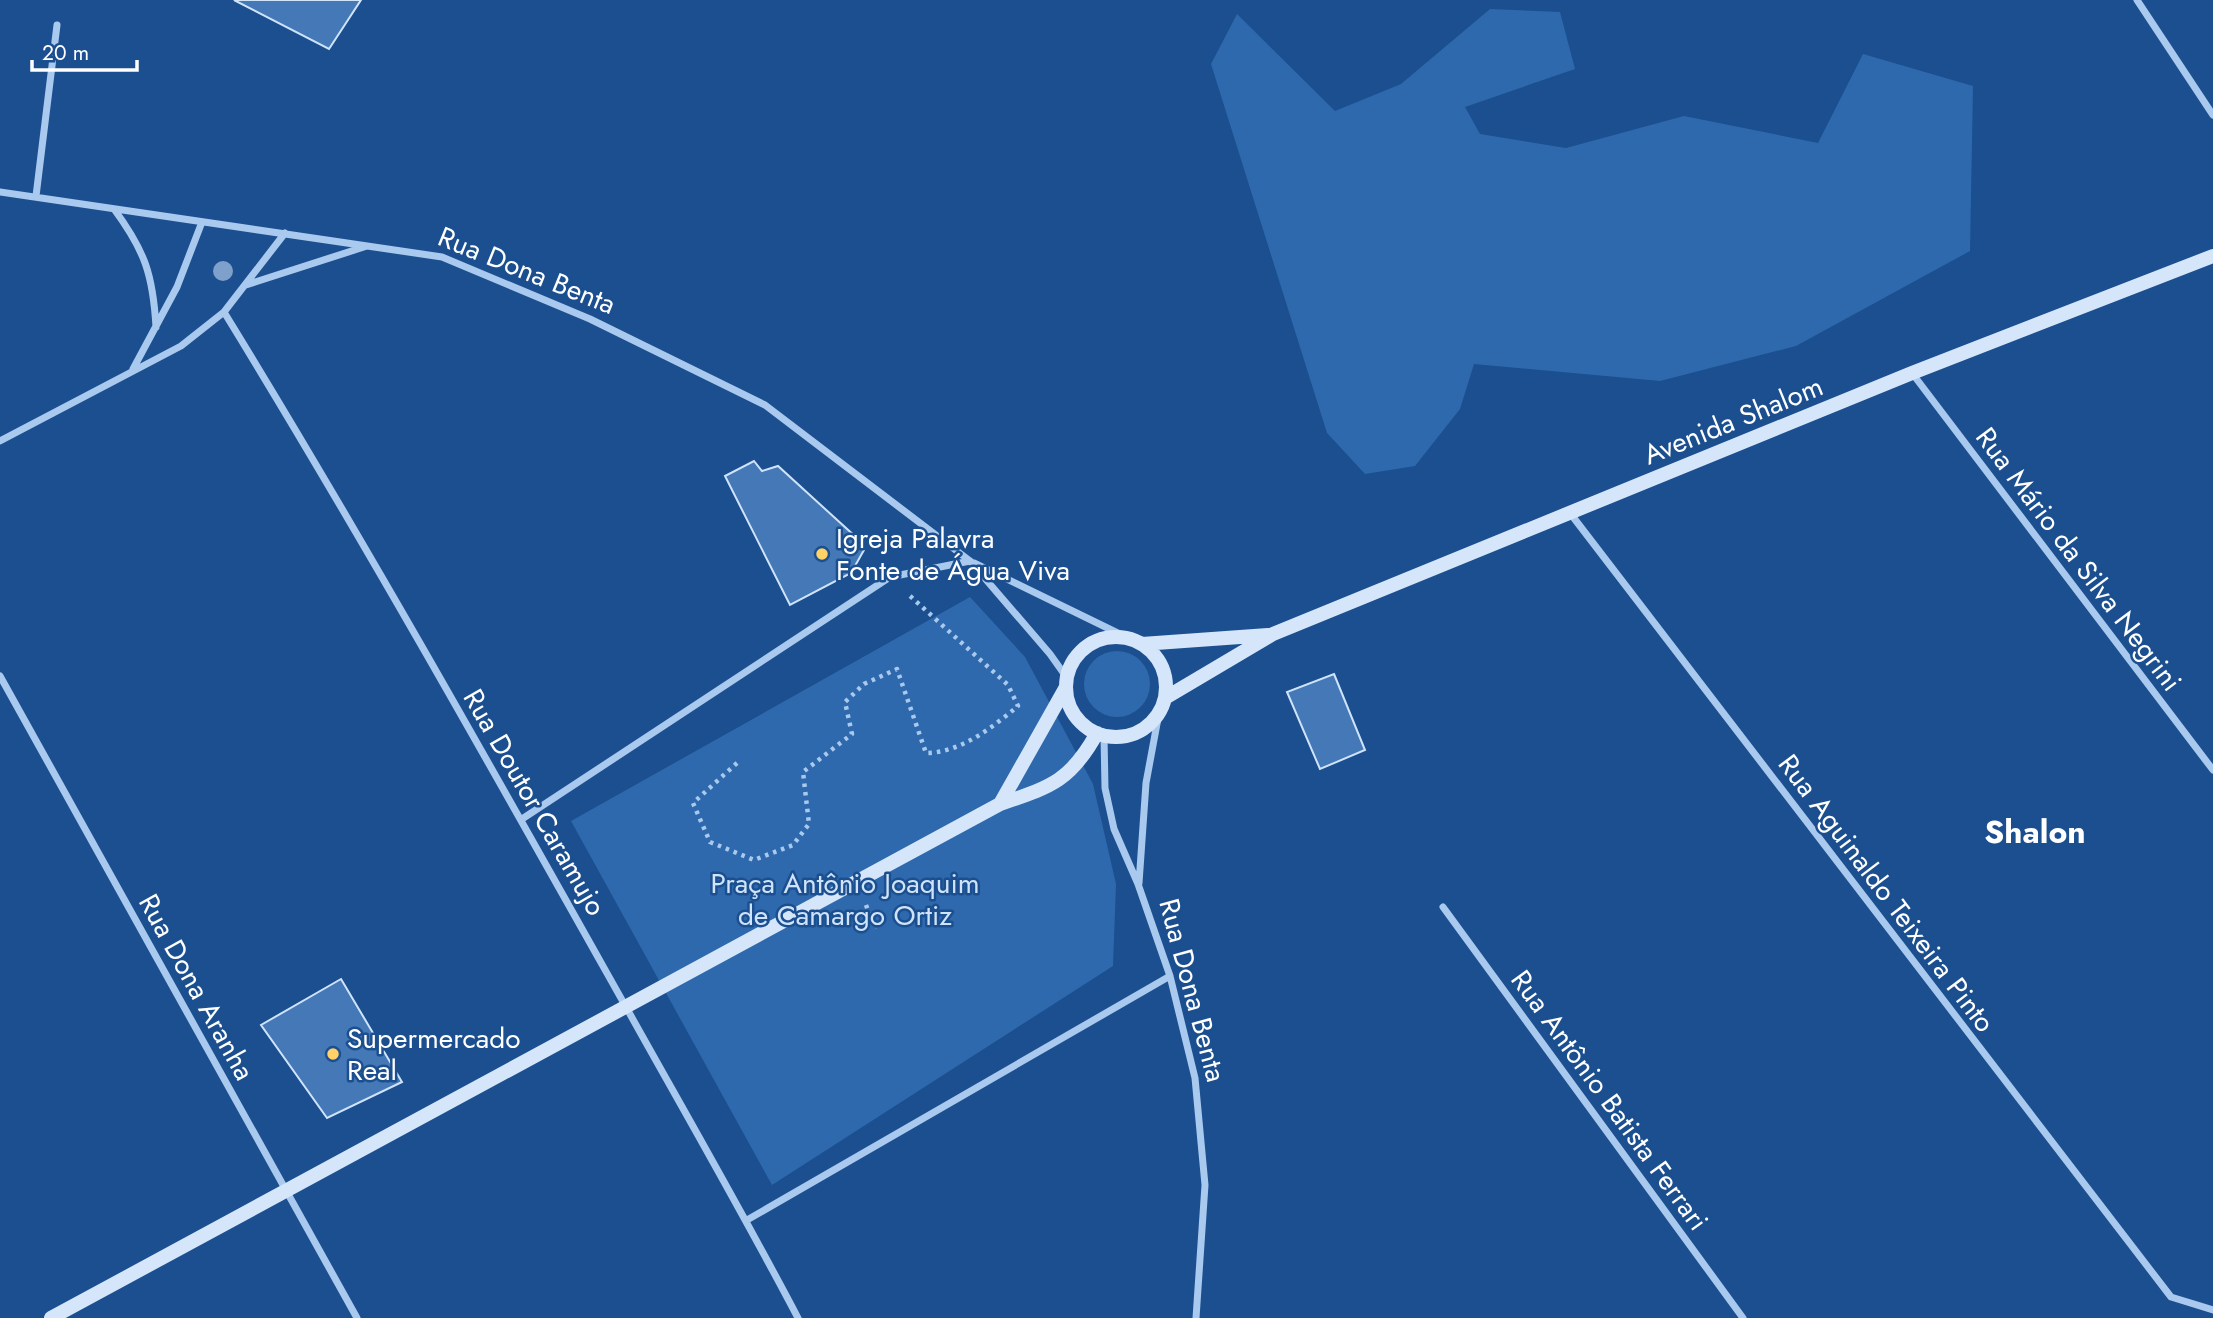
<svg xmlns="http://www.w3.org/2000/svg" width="2213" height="1318" viewBox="0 0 2213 1318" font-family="Jost,sans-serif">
	<rect width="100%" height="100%" fill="#1b4f8f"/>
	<path fill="#2e69ad" d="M1490 9 1560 12 1575 69 1465 107 1480 134 1566 148 1684 116 1818 143 1863 54 1973 86 1970 251 1796 346 1660 381 1474 364 1460 409 1415 466 1365 474 1327 433 1211 64 1237 14 1335 111 1401 84Z
		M970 597 1025 657 1093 784 1116 884 1113 966 772 1185 571 821Z
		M1084 684a33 33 0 1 1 66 0a33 33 0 1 1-66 0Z"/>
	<path fill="#4478b7" stroke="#cfe3fa" stroke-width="2" d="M234 0H361L329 49Z
		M754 461 762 471 778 466 858 539 864 550 851 573 790 605 725 476Z
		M1334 674 1365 750 1320 769 1287 692Z
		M341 979 402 1082 327 1118 261 1025Z"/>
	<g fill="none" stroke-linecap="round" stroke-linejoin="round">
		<path stroke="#a9c9ee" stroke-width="4.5" stroke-dasharray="3.5 5" stroke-linecap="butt" d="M737 763 693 803 710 842 754 860 793 845 809 824 803 772 852 734 845 702 864 684 897 669 926 753C960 753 993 727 1018 706L1008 685 909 595
			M866 905 875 929"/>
		<path stroke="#a9c9ee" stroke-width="7" d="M2137 0 2213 115
			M0 192 442 257 590 319 765 405 970 561 1050 654 1067 678
			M36 196 57 25
			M114 209C145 251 153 275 156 327
			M246 285 367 246
			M224 312C364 540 495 774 626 1007 684 1111 743 1213 798 1318
			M133 369 177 287 202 222
			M1912 373 2213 770
			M0 441 181 346 224 312 285 233
			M1570 513 2171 1297 2213 1310
			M974 563 1128 638
			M0 676 357 1318
			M1104 736 1105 788 1114 829 1138 884 1170 976 1195 1078 1205 1185 1196 1318
			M522 819 890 577 970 561
			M1139 883 1146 783 1159 713
			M1443 907 1743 1318
			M747 1220 1170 976"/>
		<path stroke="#d6e6fa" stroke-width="14" d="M1066 687a50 50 0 1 1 100 0a50 50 0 1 1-100 0Z
			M1142 644 1268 635
			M1165 698 1273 634 1912 373 2213 256
			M1000 804 1066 687
			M51 1318 1000 804C1050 787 1070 782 1097 733"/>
	</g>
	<circle fill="#7ea0ca" cx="223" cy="271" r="10"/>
	<g fill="#ffd166" stroke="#1b4f8f" stroke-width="2.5">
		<circle cx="822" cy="554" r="7"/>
		<circle cx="333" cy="1054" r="7"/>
	</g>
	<g text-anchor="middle" stroke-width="5" stroke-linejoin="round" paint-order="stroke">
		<g font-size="28" fill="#fff" stroke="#1b4f8f">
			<text transform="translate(527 270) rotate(22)" y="10">Rua Dona Benta</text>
			<text transform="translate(1733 420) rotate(-22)" y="10">Avenida Shalom</text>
			<text transform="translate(2079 559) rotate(53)" y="10">Rua Mário da Silva Negrini</text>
			<text transform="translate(535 802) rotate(60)" y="10">Rua Doutor Caramujo</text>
			<text transform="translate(1887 893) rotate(53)" y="10">Rua Aguinaldo Teixeira Pinto</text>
			<text transform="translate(197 987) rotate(61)" y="10">Rua Dona Aranha</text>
			<text transform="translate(1193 990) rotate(75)" y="10">Rua Dona Benta</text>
			<text transform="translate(1610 1100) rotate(54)" y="10">Rua Antônio Batista Ferrari</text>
		</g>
		<g font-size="28" fill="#fff" stroke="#1b4f8f" text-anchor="start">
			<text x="836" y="548">Igreja Palavra<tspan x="836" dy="32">Fonte de Água Viva</tspan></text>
			<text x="347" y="1048">Supermercado<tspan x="347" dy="32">Real</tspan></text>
		</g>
		<g font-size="28" fill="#cfe3fa" stroke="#1b4f8f">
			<text x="845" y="893">Praça Antônio Joaquim<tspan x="845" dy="32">de Camargo Ortiz</tspan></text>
		</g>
		<g font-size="32" font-weight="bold" fill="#fff" stroke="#1b4f8f">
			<text x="2035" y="843">Shalon</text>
		</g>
	</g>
	<path d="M32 60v10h105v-10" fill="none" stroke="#ffffff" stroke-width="3.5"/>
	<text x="42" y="60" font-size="21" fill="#ffffff" stroke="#1b4f8f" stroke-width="5" paint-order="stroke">20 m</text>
</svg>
